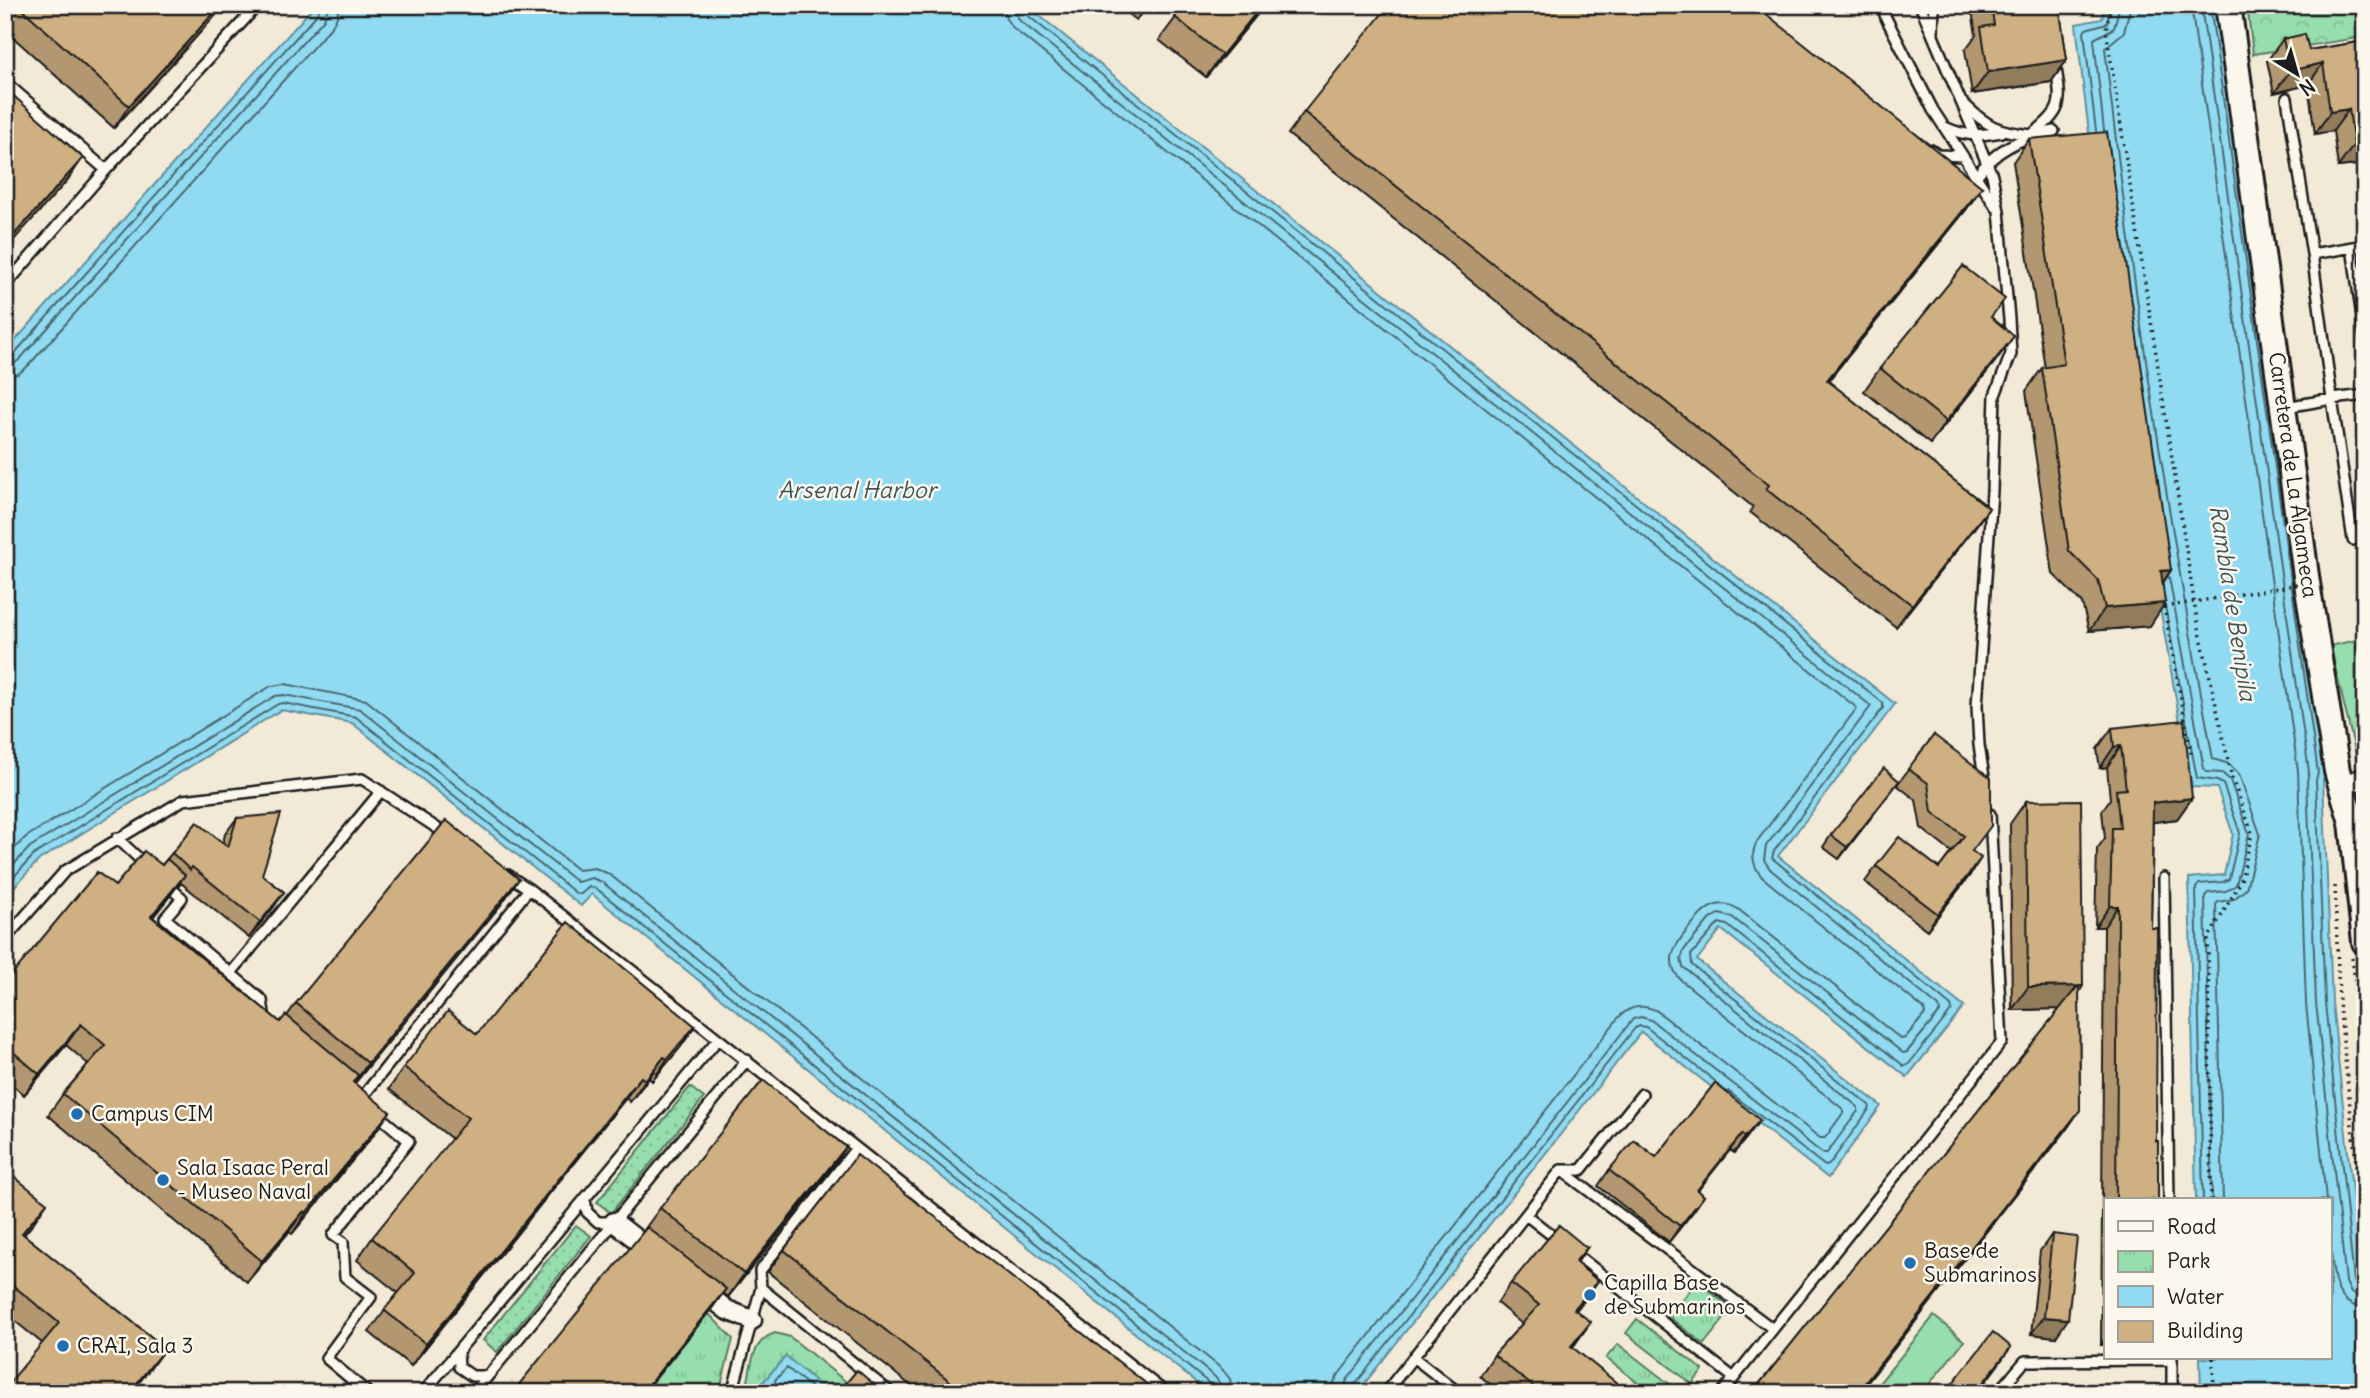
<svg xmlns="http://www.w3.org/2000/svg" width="2370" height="1398" viewBox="0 0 2370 1398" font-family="Delius,sans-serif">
	<defs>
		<pattern id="forest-crowns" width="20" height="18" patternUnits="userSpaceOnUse" patternTransform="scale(1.75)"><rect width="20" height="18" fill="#96dead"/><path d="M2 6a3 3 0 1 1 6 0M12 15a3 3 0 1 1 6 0" fill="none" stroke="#81be94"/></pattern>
		<pattern id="park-tufts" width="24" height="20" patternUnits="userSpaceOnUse" patternTransform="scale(1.75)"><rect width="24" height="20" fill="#96dead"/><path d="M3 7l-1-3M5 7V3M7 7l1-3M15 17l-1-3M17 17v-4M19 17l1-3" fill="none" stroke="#81be94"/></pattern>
		<pattern id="garden-dots" width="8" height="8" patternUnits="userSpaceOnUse" patternTransform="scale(1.75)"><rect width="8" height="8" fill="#96dead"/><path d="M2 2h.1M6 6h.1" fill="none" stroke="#81be94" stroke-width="1.8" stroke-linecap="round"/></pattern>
	</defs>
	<rect width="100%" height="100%" fill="#f2e9d7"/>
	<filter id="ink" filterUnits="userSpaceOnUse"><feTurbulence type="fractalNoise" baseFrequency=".0143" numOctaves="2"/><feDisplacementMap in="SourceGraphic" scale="14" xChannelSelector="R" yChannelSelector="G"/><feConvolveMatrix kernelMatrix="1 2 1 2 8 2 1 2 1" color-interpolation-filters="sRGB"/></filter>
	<g filter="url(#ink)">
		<path fill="#96dead" stroke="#597d64" stroke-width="2" d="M2365 638V757L2357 759 2330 646Z
			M1934 1316 1964 1341 1922 1393H1871Z"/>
		<path fill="url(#forest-crowns)" stroke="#597d64" stroke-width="2" d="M2247 5H2365V37L2253 54Z"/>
		<path fill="url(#park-tufts)" stroke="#597d64" stroke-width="2" d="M1697 1281 1732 1309 1704 1344 1669 1317Z
			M708 1313 733 1339 719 1393H644Z
			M1637 1319 1703 1370 1692 1384 1626 1333Z
			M775 1333 790 1337 860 1393H746C751 1370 750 1341 775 1333Z
			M1618 1344 1681 1393H1651L1606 1358Z"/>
		<path fill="url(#garden-dots)" stroke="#597d64" stroke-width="2" d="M690 1087 704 1098 611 1213 597 1202Z
			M576 1225 591 1236 497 1352 483 1340Z"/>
		<path fill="#90dbf1" stroke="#628f9c" stroke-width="2" d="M315 5H1026L1895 704 1778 856 1964 1007 1907 1077 1721 929 1697 960 1881 1106 1828 1178 1641 1032 1357 1393H1209L592 894 581 906 352 723 281 710 39 860 5 897V352Z
			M2105 5H2217L2325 778 2323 779 2332 1002 2365 1313V1393H2201L2200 1358H2330V1200H2196L2189 878 2224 875 2233 834 2217 788 2192 787C2145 534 2105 279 2076 24L2102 19Z
			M786 1356 829 1393H776L763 1382Z"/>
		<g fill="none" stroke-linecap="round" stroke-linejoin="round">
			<path stroke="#4a6871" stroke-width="2" d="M1003 5 1006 19 1014 29 1857 708 1758 840C1750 853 1752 865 1762 877L1924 1009 1925 1014 1905 1038 1901 1039 1738 909C1715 896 1702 912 1688 929 1674 946 1663 963 1682 981L1843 1109V1113L1825 1138H1820L1657 1011C1643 1004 1630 1006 1619 1017L1339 1374 1334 1382 1333 1393
				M1014 5 1015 13 1020 21 1871 706 1766 846 1764 860 1770 869 1939 1007 1940 1012 1907 1052 1903 1053 1732 917 1719 914 1709 920 1684 950 1681 959 1683 967 1858 1107V1111L1827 1153H1822L1651 1020 1641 1017 1633 1019 1347 1380 1343 1393
				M1023 5 1026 14 1883 703V708L1774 851 1772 858 1951 1006 1952 1010 1908 1065 1904 1066 1727 925 1719 923 1691 955 1692 965 1869 1105 1870 1108 1829 1165 1825 1166 1728 1091
				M2131 5 2124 32 2105 48C2132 286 2169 524 2213 759L2229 764 2239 774 2260 834 2246 889 2234 899 2218 902 2216 905 2223 1200
				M2191 5 2298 771 2306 1004 2326 1200
				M2201 5 2309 772 2307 781 2316 1003 2346 1282 2351 1293 2365 1297
				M2210 5 2318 773 2316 780 2325 1003 2354 1281 2358 1287 2365 1288
				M2096 131 2084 32 2086 29 2107 23 2111 5
				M2104 131 2094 39 2114 28 2120 5
				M5 356 14 354 318 13 320 5
				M5 365 14 364 20 359 324 19 329 5
				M5 376 18 374 28 366 332 26 337 17 339 5
				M2169 577 2204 769 2207 772 2222 773 2230 780 2249 834 2236 885 2226 891 2208 893 2205 896 2212 1200
				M2165 606 2186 719
				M2186 720 2197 778 2217 781 2223 784 2240 833 2229 879 2223 882 2199 884 2196 888 2203 1200
				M5 858 26 837 271 686 285 684 366 700 578 870 595 868 609 874 1222 1369 1230 1379 1232 1393
				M5 874 30 847 275 696 284 695 360 709 577 882 592 878 602 882 1215 1377 1221 1385 1222 1393
				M5 886 35 854 278 704 283 703 356 717 577 894H581L589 887 597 889 1210 1384 1213 1393
				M2330 1231C2333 1258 2327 1306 2365 1308
				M779 1393 775 1380 787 1368 818 1393
				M1352 1393 1354 1386 1635 1028 1640 1026 1646 1027 1715 1081"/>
			<g stroke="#1c1c1c" stroke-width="14">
				<path id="lane" d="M1882 5 1886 18 1933 110 1996 207
					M1920 5 1992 175 1999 211 2009 319 2011 354 1995 395 1992 491 1977 706 1979 745 1985 783
					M1933 33 1934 5
					M5 82 106 170
					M2287 98 2312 254
					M1963 103C1987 127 1998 131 2031 135 2066 109 2061 102 2055 62
					M1945 127C1966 137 1979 136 2001 132
					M1931 150 1938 155 1963 156
					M1976 177C1995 149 2022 137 2054 131
					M2352 247 2365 338
					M5 286 106 170 258 5
					M2286 407 2332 399 2312 254 2365 245
					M2353 540 2332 399 2365 395
					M117 838 147 866
					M508 875 529 889 1166 1393
					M2164 878 2169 1200
					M167 885 182 898 165 918 262 1000 265 1020
					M5 939 65 871 183 800 362 779 446 834
					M231 973 381 791
					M360 1100 529 889
					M1561 1170 1773 1329
					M585 1199 587 1212 598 1222H614
					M1526 1215 1559 1241
					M1573 1252 1734 1378
					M761 1288 891 1393
					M458 1351 459 1367 472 1376H488
					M1413 1357 1459 1393
					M2172 1358V1393
					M368 1393 326 1358 371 1297 345 1277 343 1242 333 1235 409 1141 377 1114
					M423 1393 718 1039
					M474 1393 747 1060
					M732 1393 761 1288 760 1271 856 1148
					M1385 1393 1561 1170H1581L1642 1094
					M1722 1393 2002 1042 1990 814
					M1998 1393 2025 1361 2172 1360"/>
			</g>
			<g stroke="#1c1c1c" stroke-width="23">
				<path id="street" d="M2341 785 2365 778
					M614 1222 655 1254
					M699 1288 727 1310 752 1320"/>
			</g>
			<g stroke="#1c1c1c" stroke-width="30">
				<path id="secondary" d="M2228 5 2307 583 2337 771 2352 822 2365 942"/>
			</g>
			<path stroke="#1c1c1c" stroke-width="3.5" stroke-dasharray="2 5" stroke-linecap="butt" d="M2111 5 2106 29 2196 614 2232 778 2252 833 2241 881 2208 939 2211 1200
				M2164 607 2192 758
				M2335 886 2339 1002 2365 1249
				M2352 958 2365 1056
				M2213 1358 2214 1393"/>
			<use href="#lane" stroke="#fbf7ec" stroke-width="9"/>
			<use href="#street" stroke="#fbf7ec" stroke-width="18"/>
			<use href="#secondary" stroke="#fbf7ec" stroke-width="24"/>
			<path stroke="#1c1c1c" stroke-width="3.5" stroke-dasharray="2 5" stroke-linecap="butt" d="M2164 607 2307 583"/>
		</g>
		<path fill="#b29771" stroke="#1c1c1c" stroke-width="2" d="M5 5H225L114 128 5 30Z
			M1118 5H1148L1136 20Z
			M1185 5H1265L1206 77 1159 40Z
			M1971 5H2059L2067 60 2051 82 1972 94 1965 50 1976 35Z
			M2283 39 2309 50 2365 41V219L2357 165 2338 167 2333 131 2315 134 2308 85 2274 93 2267 61Z
			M1304 112 1982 187 1966 210 1828 381 1989 508 1973 530 1896 627 1750 512 1753 507 1288 134Z
			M2029 139 2171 570 2163 583 2150 626 2089 631 2082 603 2053 574 2026 391 2042 368H2045L2013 162Z
			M1992 318 1998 358 1930 444 1864 391 1880 368Z
			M2112 728 2192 798 2177 819 2153 822 2151 928 2156 1141 2158 1200H2106V1345H2101L2104 927H2095L2097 849 2105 838 2102 811 2110 799 2107 767 2100 768 2097 749Z
			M1934 735 1972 852 1970 875 1927 930 1865 882 1876 866 1939 868 1951 852 1921 828 1916 800 1897 785Z
			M1899 781 1839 859 1823 847 1831 835Z
			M2026 801 2083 986 2079 993 2080 1110 2064 1133 1859 1393H1752L2060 1009 2012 1010 2010 824Z
			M237 818 262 875 284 892 273 908 249 938 181 883 179 886 178 885 153 917 280 1022 287 1016 296 1003 503 902 355 1083 375 1133 292 1234 289 1232 247 1282 48 1115 63 1094 88 1064 66 1045 24 1095 5 1079V983L115 886 162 865 172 853 223 843 225 834Z
			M695 1026 680 1048 652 1081 649 1078 630 1102 626 1098 411 1366 369 1332 398 1293 357 1260 372 1238 452 1139 389 1089 404 1067 477 1034Z
			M1715 1083 1748 1136 1734 1153 1730 1150 1698 1190 1704 1196 1669 1242 1598 1186 1609 1170 1656 1157Z
			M846 1147 830 1170 728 1297 723 1293 710 1311 644 1230 660 1208Z
			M5 1183 32 1225 24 1235 165 1348 149 1370 42 1343 5 1313Z
			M2052 1234 2056 1337 2031 1334 2040 1251Z
			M1587 1248 1577 1263 1584 1301 1576 1310V1343L1572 1348 1629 1393H1501L1480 1376 1494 1355 1522 1324 1497 1303 1511 1283Z
			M784 1250 1158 1393H920L768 1272Z"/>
		<path fill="#917b5c" stroke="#1c1c1c" stroke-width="2" d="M221 5H225L114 128 129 106Z
			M1262 5H1265L1206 77 1222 55Z
			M2067 60 2051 82 1972 94 1988 72Z
			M2323 63 2308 85 2274 93 2290 71Z
			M2349 109 2333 131 2315 134 2330 112Z
			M2365 144V154L2357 165 2338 167 2354 145Z
			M83 158 67 181 5 250V245Z
			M1982 187 1966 210 1811 402 1827 380Z
			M2014 336 1998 358 1930 444 1946 421Z
			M1989 508 1973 530 1896 627 1912 605Z
			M2171 570 2156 593 2161 571Z
			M2165 603 2150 626 2089 631 2105 608Z
			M2121 746 2107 767 2100 768 2114 747Z
			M1899 781 1891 792 1839 859 1847 847Z
			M2192 798 2177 819 2139 824 2153 803Z
			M1981 858 1970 875 1927 930 1938 914Z
			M185 875 170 896 137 937 151 916Z
			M519 879 503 902 353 1085 368 1063Z
			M284 892 273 908 249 938 260 922Z
			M2110 906H2118L2104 927H2095Z
			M2078 986 2062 1009 2012 1010 2028 987Z
			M81 1024 66 1045 24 1095 39 1074Z
			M695 1026 680 1048 652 1081 667 1059Z
			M664 1057 649 1078 630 1102 645 1080Z
			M641 1077 626 1098 411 1366 426 1344Z
			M2080 1110 2064 1133 1859 1393H1857Z
			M390 1112 375 1133 292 1234 306 1213Z
			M1760 1120 1748 1136 1734 1153 1745 1137Z
			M1742 1134 1730 1150 1686 1206 1697 1190Z
			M846 1147 830 1170 728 1297 744 1274Z
			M1704 1196 1693 1212 1669 1242 1680 1226Z
			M47 1203 32 1225 7 1255 22 1233Z
			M304 1211 289 1232 247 1282 262 1261Z
			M1598 1281 1584 1301 1560 1329 1574 1309Z
			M726 1289 710 1311 644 1393H642Z
			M2044 1317 2068 1319 2056 1337 2031 1334Z
			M1591 1322 1576 1343 1556 1367 1571 1346Z
			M2106 1337V1345H2101Z
			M2011 1347 1996 1368 1977 1393H1975Z
			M165 1348 149 1370 131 1393H129Z"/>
		<path fill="#cfb083" stroke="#1c1c1c" stroke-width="2" d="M18 5H221L129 106Z
			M1185 5H1262L1222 55 1175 17Z
			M1389 5H1755L1982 187 1827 380 1989 508 1912 605 1766 489 1769 485 1304 112Z
			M1991 5H2059L2067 60 1988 72 1981 27 1994 25Z
			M2305 34 2309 50 2365 41V144L2354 145 2349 109 2330 112 2323 63 2290 71 2283 39Z
			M6 89 83 158 5 245V90Z
			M2107 132 2171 570 2161 571 2165 603 2105 608 2098 580 2069 551 2042 368 2064 364 2029 139Z
			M1963 266 2005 299 1991 317 2014 336 1946 421 1880 368Z
			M2184 720 2192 798 2153 803 2151 928H2157L2156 1141H2158V1200H2116L2118 906H2110L2112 828H2120L2116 790 2126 789 2121 746 2114 747 2112 728Z
			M1934 735 1991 778V826L1972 851 1981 858 1938 914 1876 866 1899 837 1939 868 1964 836 1932 812 1928 783 1908 769Z
			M1884 768 1899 781 1847 847 1831 835Z
			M2081 800 2083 986H2079L2080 1110 1857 1393H1752L2078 986 2028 987 2026 801Z
			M281 814 262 875 284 892 260 922 192 867 190 870 172 853 197 822 228 847 237 818Z
			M446 820 519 879 368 1063 296 1003Z
			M144 851 162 865 167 859 185 875 151 916 280 1022 286 1015 358 1075 353 1082 390 1112 306 1213 304 1211 262 1261 63 1094 105 1045 81 1024 39 1074 5 1045V983L97 872 115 886Z
			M568 922 695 1026 667 1059 664 1057 645 1080 641 1077 426 1344 384 1310 415 1273 372 1238 468 1118 404 1067 448 1011 477 1034Z
			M763 1080 846 1147 744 1274 660 1208Z
			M1715 1083 1760 1120 1745 1137 1742 1134 1697 1190 1704 1196 1680 1226 1609 1170 1634 1140 1656 1157Z
			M857 1155 1158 1393H965L784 1250Z
			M12 1175 47 1203 22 1233 165 1348 129 1393H5V1388L59 1323 5 1279V1183Z
			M1559 1225 1587 1248 1575 1262 1598 1281 1574 1309 1591 1322 1571 1346 1629 1393H1541L1494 1355 1539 1305 1511 1283Z
			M647 1227 726 1289 642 1393H512Z
			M2052 1234 2077 1237 2068 1319 2044 1317Z
			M1993 1332 2011 1347 1975 1393H1945Z
			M857 1370 884 1393H838Z
			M324 1385 333 1393H318Z
			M1440 1386 1449 1393H1434Z"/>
	</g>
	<g fill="#1f6fb2" stroke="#fbf7ec" stroke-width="2.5">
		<circle cx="77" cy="1114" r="7"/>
		<circle cx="163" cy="1180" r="7"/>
		<circle cx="1910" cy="1263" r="7"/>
		<circle cx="1590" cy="1295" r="7"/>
		<circle cx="63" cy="1346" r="7"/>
	</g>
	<g text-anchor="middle" stroke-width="5" stroke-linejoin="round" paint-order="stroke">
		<g font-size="21" fill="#1c1c1c" stroke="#fbf7ec">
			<text transform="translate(2293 475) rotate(82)" y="7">Carretera de La Algameca</text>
		</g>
		<g font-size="21" fill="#1c1c1c" stroke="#fbf7ec" text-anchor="start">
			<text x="91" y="1121">Campus CIM</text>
			<text x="177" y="1175">Sala Isaac Peral<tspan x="177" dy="24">- Museo Naval</tspan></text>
			<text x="1924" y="1258">Base de<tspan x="1924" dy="24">Submarinos</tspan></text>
			<text x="1604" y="1290">Capilla Base<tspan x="1604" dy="24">de Submarinos</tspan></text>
			<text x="77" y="1353">CRAI, Sala 3</text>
		</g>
		<g font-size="23" font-style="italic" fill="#3f555c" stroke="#fbf7ec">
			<text x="857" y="498">Arsenal Harbor</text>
			<text transform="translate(2233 603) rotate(81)" y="8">Rambla de Benipila</text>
		</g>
	</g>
	<rect width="2370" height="1398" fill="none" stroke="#fbf7ec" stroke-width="28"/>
	<rect x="14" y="14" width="2342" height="1370" fill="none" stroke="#1c1c1c" stroke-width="2.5" filter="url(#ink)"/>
	<rect x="2104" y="1198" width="228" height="161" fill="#fbf7ec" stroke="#a29f99" stroke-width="2"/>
	<rect x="2118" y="1221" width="35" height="10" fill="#fbf7ec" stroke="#a29f99" stroke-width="2"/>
	<text x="2167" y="1234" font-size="21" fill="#1c1c1c">Road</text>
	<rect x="2118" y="1251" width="35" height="21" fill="url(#park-tufts)" stroke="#a29f99" stroke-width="2"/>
	<text x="2167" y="1268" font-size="21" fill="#1c1c1c">Park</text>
	<rect x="2118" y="1286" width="35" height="21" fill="#90dbf1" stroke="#a29f99" stroke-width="2"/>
	<text x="2167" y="1304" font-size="21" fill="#1c1c1c">Water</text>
	<rect x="2118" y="1321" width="35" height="21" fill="#cfb083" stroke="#a29f99" stroke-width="2"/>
	<text x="2167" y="1338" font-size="21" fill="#1c1c1c">Building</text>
	<g transform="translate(2297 74) rotate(143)" stroke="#fbf7ec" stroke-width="5" paint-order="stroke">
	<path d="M0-5L12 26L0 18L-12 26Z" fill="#1c1c1c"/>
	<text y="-10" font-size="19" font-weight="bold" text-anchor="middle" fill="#1c1c1c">N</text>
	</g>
</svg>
